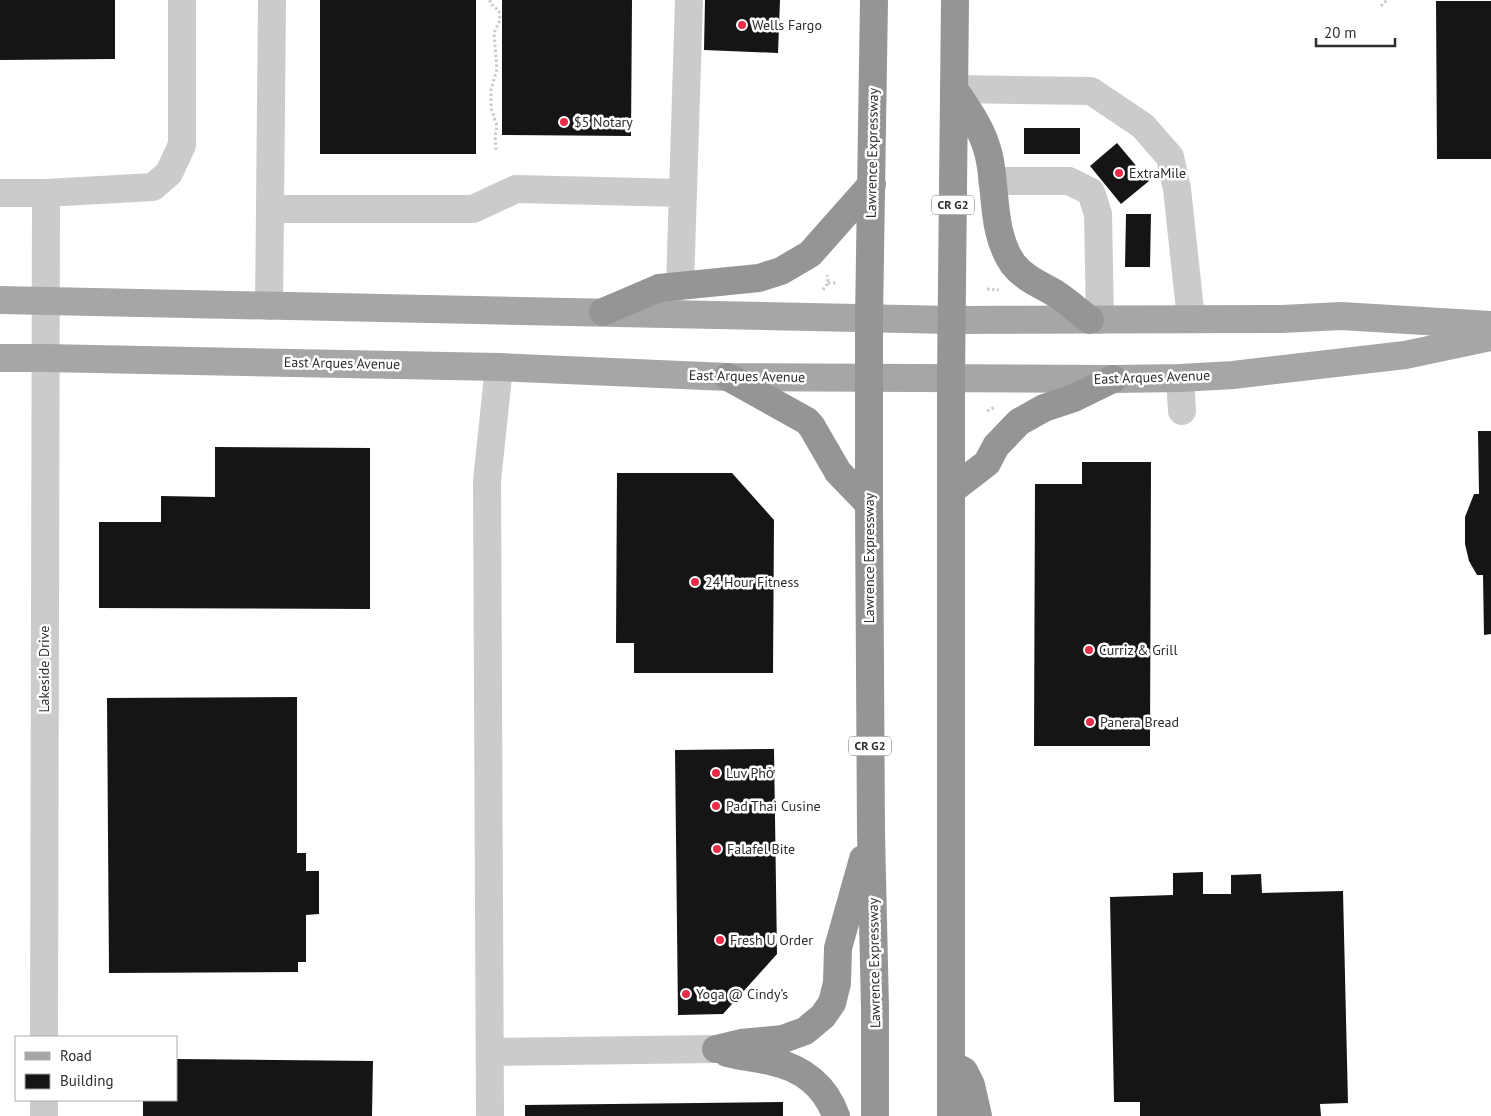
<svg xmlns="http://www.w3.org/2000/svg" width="1491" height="1116" viewBox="0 0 1491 1116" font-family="'PT Sans',sans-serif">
	<rect width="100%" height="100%" fill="#fff"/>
	<path fill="#151515" d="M0 0H115V59L0 60Z
		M320 0H476V154H320Z
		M502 0H632L631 136 502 135Z
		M705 0H780L778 53 704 50Z
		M1436 1H1491V159H1437Z
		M1024 128H1080V154H1024Z
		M1117 143 1149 181 1121 204 1090 166Z
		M1126 214H1151L1150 267H1125Z
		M1478 431H1491V634L1484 635 1483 575H1477L1469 561 1465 544V517L1474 494H1479Z
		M215 447 370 448V609L99 608V522H161V496L215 497Z
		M1082 462H1151L1150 746H1034L1035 484H1082Z
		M617 473H732L774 520 773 673H634V643H616Z
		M297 697V853H306V871H319V914L306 915V962H298V972L109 973 107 698Z
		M774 749 777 954 723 1014 678 1015 675 750Z
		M1203 872V894H1231V875L1261 874 1262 893 1343 891 1348 1103 1320 1104 1321 1116H1140V1102H1114L1110 897 1173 895V873Z
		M176 1059 373 1061 372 1116H143V1100H176Z
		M783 1102V1116H525V1105Z"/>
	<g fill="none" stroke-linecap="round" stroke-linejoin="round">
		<path stroke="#cbcbcb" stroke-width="3" stroke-dasharray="2.5 2.5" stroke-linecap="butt" d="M490 0V3L499 11 500 20 494 33 497 69 491 90V108L497 126 495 136 496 150
			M1381 6 1387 0
			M828 283H838
			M987 289 999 290
			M823 290 828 283 827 275
			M987 411 995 407"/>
		<path stroke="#cbcbcb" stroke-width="28" d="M954 89 1091 91 1143 126 1170 157 1177 189 1191 319
			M992 181H1069L1091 192 1098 214 1100 320
			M0 193H46L153 187 169 173 182 145V0
			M270 209 272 0
			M680 286 689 0
			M269 306 270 209H473L516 189 683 193
			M1180 378 1182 411
			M44 1037 46 193
			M491 1052 716 1049
			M44 1100V1116
			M490 1116 487 481 499 367"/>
		<path stroke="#a6a6a6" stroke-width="28" d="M0 300 952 320 1282 319 1341 316 1491 325
			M0 358H45L499 367 728 377 1113 379 1180 378 1233 375 1405 355 1491 337"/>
		<path stroke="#959595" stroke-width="28" d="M874 0 869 319V504L871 833 875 1008V1116
			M954 89C969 111 983 130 989 156 997 192 991 232 1013 264 1024 278 1039 284 1053 292 1066 300 1078 311 1090 320
			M603 312 659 288 759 278 781 271 810 254 872 184
			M728 377 807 421 812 427 838 472 869 504
			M952 490 987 463 996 446 1019 422 1044 408 1074 398 1113 379
			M716 1049 741 1043 783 1039 805 1031 823 1016 832 1003 837 983 838 948 863 859
			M727 1053C742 1057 758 1058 773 1062 803 1068 826 1087 836 1116
			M951 1064 964 1071 971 1085 978 1116
			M951 1116V378L955 0"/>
	</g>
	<g fill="#e92c47" stroke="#fff" stroke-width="2">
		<circle cx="742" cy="25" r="5"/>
		<circle cx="564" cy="122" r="5"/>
		<circle cx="1119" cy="173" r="5"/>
		<circle cx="695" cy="582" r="5"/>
		<circle cx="1089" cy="650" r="5"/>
		<circle cx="1090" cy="722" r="5"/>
		<circle cx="716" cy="773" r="5"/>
		<circle cx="716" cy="806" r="5"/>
		<circle cx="717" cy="849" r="5"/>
		<circle cx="720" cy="940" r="5"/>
		<circle cx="686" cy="994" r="5"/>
	</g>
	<g text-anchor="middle" stroke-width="5" stroke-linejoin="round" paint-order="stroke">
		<g fill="#fff" stroke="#6d6d6d" stroke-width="1">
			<rect x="932" y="195.5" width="42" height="19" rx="4"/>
			<rect x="849" y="736.5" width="42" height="19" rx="4"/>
		</g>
		<g font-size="12" font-weight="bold" fill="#2e2e2e">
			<text x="953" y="209">CR G2</text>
			<text x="870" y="750">CR G2</text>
		</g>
		<g font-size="14" fill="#2e2e2e" stroke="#fff" text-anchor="start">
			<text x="752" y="30">Wells Fargo</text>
			<text x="574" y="127">$5 Notary</text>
			<text x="1129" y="178">ExtraMile</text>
			<text x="705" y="587">24 Hour Fitness</text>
			<text x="1099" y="655">Curriz &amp; Grill</text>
			<text x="1100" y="727">Panera Bread</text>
			<text x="726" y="778">Luv Phở</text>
			<text x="726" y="811">Pad Thai Cusine</text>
			<text x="727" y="854">Falafel Bite</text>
			<text x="730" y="945">Fresh U Order</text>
			<text x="696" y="999">Yoga @ Cindy’s</text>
		</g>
		<g font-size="14" fill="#2e2e2e" stroke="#fff">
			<text transform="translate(872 153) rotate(-89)" y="5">Lawrence Expressway</text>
			<text transform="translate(342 363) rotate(1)" y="5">East Arques Avenue</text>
			<text transform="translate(747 376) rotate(1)" y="5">East Arques Avenue</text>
			<text transform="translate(1152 377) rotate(-2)" y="5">East Arques Avenue</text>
			<text transform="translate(869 558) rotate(-90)" y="5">Lawrence Expressway</text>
			<text transform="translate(44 669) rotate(-90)" y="5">Lakeside Drive</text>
			<text transform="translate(874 963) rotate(-91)" y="5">Lawrence Expressway</text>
		</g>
	</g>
	<rect x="15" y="1036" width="162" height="65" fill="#ffffff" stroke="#ababab"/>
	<rect x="25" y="1052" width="25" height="8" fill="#a6a6a6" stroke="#ababab"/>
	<text x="60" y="1061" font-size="15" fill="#2e2e2e">Road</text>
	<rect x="25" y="1074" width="25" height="15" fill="#151515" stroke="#ababab"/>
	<text x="60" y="1086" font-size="15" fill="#2e2e2e">Building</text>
	<path d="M1316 38v8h79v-8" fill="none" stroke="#2e2e2e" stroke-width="2.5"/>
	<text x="1324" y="38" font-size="15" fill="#2e2e2e" stroke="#ffffff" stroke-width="4" paint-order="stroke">20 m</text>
</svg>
